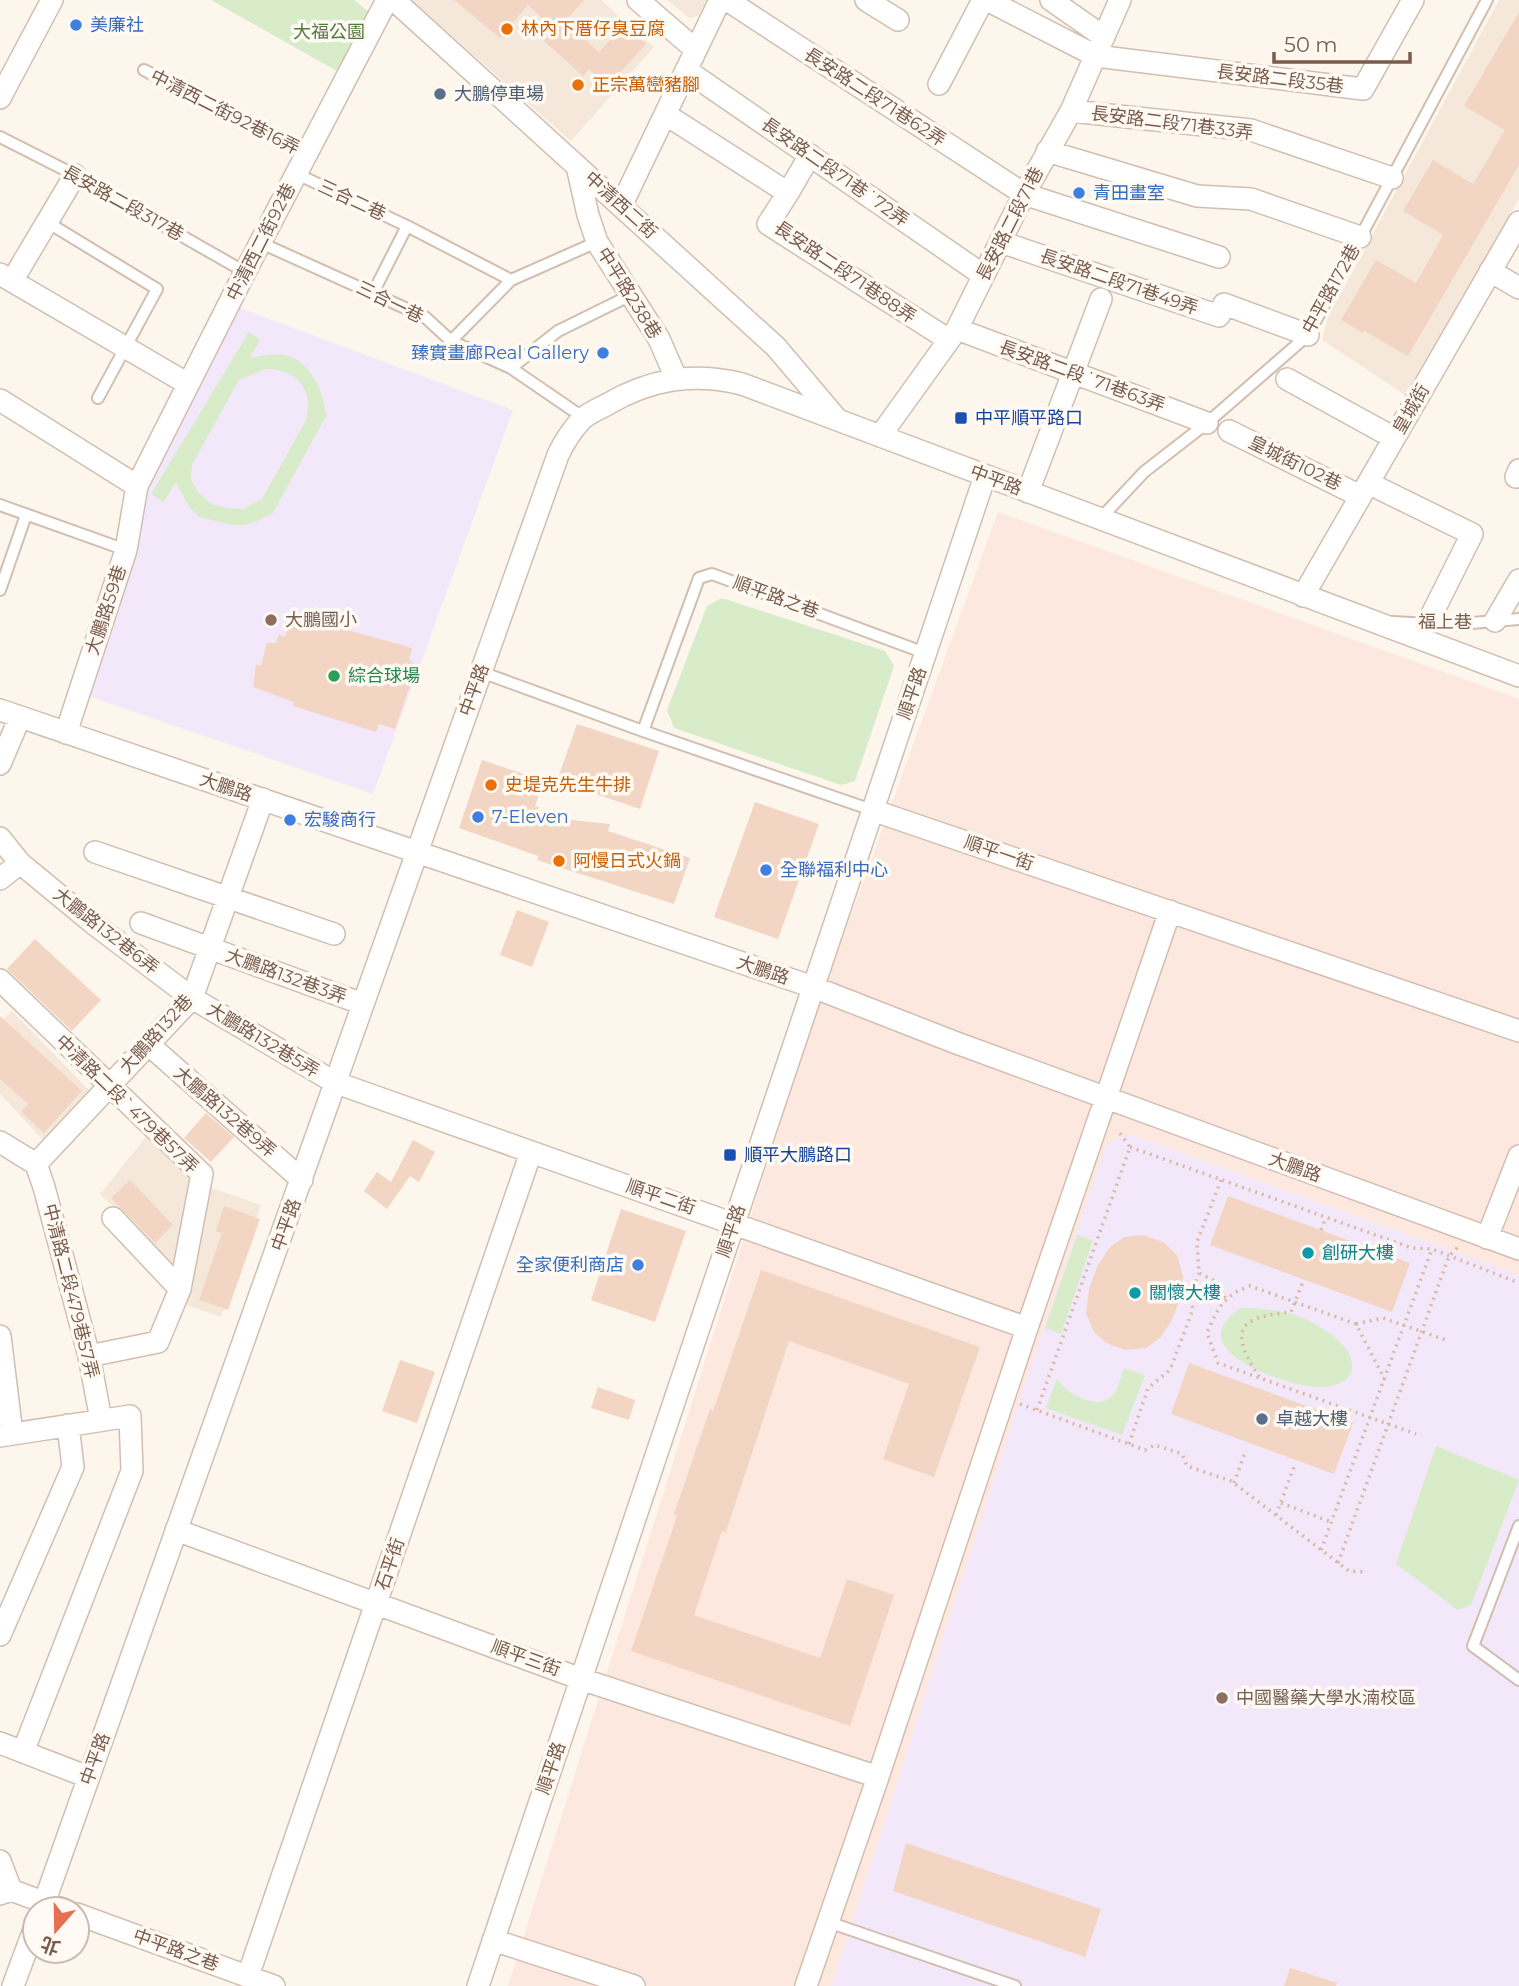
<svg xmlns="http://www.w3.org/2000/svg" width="1519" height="1986" viewBox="0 0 1519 1986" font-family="Montserrat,'Noto Sans TC',sans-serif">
	<rect width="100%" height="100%" fill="#fdf6ec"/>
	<path fill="#f5e8da" d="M411 0H601L654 47 571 141Z
		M667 0H706L698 16 689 18Z
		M1499 0H1519V199L1405 395 1322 340 1328 317Z
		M12 1011 91 1092 48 1145 0 1094V1022Z
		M146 1137 194 1183 174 1268 100 1194Z
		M209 1187 261 1205 221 1317 186 1305Z"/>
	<path fill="#fde8e0" d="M998 512 1519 699V1986H508L810 1028Z"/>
	<path fill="#f3e8fa" d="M240 308 513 410 373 794 79 693 142 496Z
		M1132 1135 1519 1275V1986H832L1016 1410 1107 1143Z"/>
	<path fill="#d8ecc9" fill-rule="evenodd" d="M211 0H354L369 12 344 75Z
		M249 332 260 339 250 358C263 356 277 352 289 356 313 365 324 393 326 416L273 513 259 520 244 525H231L199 517 189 507 176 482 164 502 151 494ZM266 369C297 369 316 392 305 422L262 499 243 509 228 508 211 504 197 491 191 479 192 465 239 380Z
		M722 598 885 651 894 666 855 781 841 785 674 728 667 710 707 606Z
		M1077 1235 1093 1240 1061 1334 1045 1328Z
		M1240 1308C1260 1308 1279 1310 1298 1316 1313 1321 1343 1340 1349 1354 1361 1378 1338 1388 1318 1387 1294 1387 1219 1363 1221 1333 1222 1322 1232 1315 1240 1308Z
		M1124 1368 1145 1375 1122 1435 1046 1408 1057 1379C1065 1392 1094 1410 1110 1398 1118 1392 1121 1377 1124 1368Z
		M1436 1446 1519 1480 1471 1605 1458 1610 1396 1564Z"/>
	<path fill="#f3d5c3" d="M454 0H584L565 21 599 52 624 25 646 44 608 86 589 69 583 76 544 41 554 29 528 5 500 38Z
		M1519 12V165L1408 356 1364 331 1363 333 1341 320 1376 260 1416 283 1443 235 1403 211 1433 160 1473 184 1505 130 1464 106Z
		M292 619 313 627 316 621 412 648 409 660 417 665 395 729 379 724 376 732 293 706 294 702 253 687 256 664 261 666 267 643H276L279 634 285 637Z
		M577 724 659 751 640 809 557 781Z
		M482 760 544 781 535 806 539 807 534 816 610 824 608 831 690 858 674 904 537 860 538 856 459 828Z
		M755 802 819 824 778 939 714 917Z
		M517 910 549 922 532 967 500 955Z
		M35 939 101 1000 72 1031 7 969Z
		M0 1016 82 1091 44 1133 21 1112 28 1104 0 1079Z
		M206 1113 234 1137 211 1162 184 1138Z
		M413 1140 435 1152 419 1182 410 1176 387 1209 364 1191 377 1172 391 1182Z
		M130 1180 173 1225 155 1243 111 1198Z
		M1228 1196 1410 1263 1392 1312 1210 1245Z
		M224 1206 260 1219 228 1310 199 1300 222 1233 216 1231Z
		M621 1209 686 1231 655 1322 591 1300Z
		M1143 1235 1163 1242 1177 1255 1183 1277 1181 1296 1172 1320 1160 1338 1146 1348 1125 1350 1106 1343 1094 1332 1086 1313 1089 1289 1098 1265 1109 1248 1124 1237Z
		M761 1270 980 1347 934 1477 883 1459 909 1384 789 1341 726 1532 722 1531 694 1615 820 1658 847 1579 894 1595 850 1726 631 1651 677 1516 674 1514 710 1409 713 1411Z
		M400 1360 435 1372 417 1423 382 1411Z
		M1189 1363 1353 1423 1334 1474 1171 1414Z
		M598 1387 635 1400 629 1420 591 1408Z
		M906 1843 1101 1909 1085 1957 893 1891Z
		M1290 1968 1337 1983 1336 1986H1284Z"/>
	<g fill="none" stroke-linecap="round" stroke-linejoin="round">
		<g stroke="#d1beb0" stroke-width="14">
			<path id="lane" d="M144 70 307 154
				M0 137 75 175 245 272
				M297 174 407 226
				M47 222 157 289 98 398
				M261 243 425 317 451 341 511 368 584 418
				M373 293 407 226 511 280
				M451 341 511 280 597 242
				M511 368 558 331 631 295
				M0 505 126 550
				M1100 519 1144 472 1207 423 1308 335 1487 0
				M0 590 26 515
				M1393 622 1448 625 1519 619
				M481 672 643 731 872 810
				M643 731 699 578 712 574 925 653
				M1519 1526 1473 1646 1519 1680
				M828 1922 1015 1986"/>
		</g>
		<g stroke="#d1beb0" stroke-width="24">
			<path id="street" d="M394 0 776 347 836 418
				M638 0 696 50
				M727 0 1024 194 1219 257
				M866 0 898 20
				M987 0 1096 56 1363 89 1413 0
				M1051 0 1104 37
				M686 70 983 275
				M939 84 983 0
				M0 98 52 0
				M1071 111 1251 130 1392 178
				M665 114 788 193 768 224 949 340
				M1047 151 1197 196 1251 199 1360 237
				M577 166 588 215 597 242 659 339 676 378
				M788 193 810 155
				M621 206 720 0
				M1001 242 1219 316 1224 304 1308 335
				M1490 271 1519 288
				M0 274 188 384
				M12 281 75 175
				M957 329 1207 423
				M1287 379 1394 438
				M0 400 137 486
				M1229 431 1360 496
				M880 436 957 329 1024 194 1071 111 1120 0
				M1516 477 1519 470
				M1368 483 1472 534 1428 622
				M1028 492 1101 299
				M1303 596 1519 222
				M1495 621 1519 580
				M0 710 813 987 954 1042 1519 1249
				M66 733 126 550 137 486 245 272 387 0
				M0 764 20 717
				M872 810 1519 1031
				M0 838 20 863 0 879
				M95 852 334 934
				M20 863 94 924 192 998 334 1082 1027 1328
				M141 923 363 1004
				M0 980 202 1174 180 1289 158 1342 89 1356
				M148 1044 302 1180
				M0 1142 36 1164
				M36 1164 192 998 263 799
				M36 1164 44 1187 89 1356 101 1420
				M113 1218 180 1289
				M1487 1238 1519 1156
				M0 1336 12 1434
				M0 1436 130 1416 132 1471 23 1752
				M176 1530 581 1679 878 1777
				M0 1635 73 1467 68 1425
				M0 1743 88 1777
				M0 1861 11 1890
				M0 1894 11 1890 62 1909
				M42 1909 558 455C564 442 572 430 582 419 589 413 598 409 606 405 650 379 692 372 742 384L1519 676
				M77 1914 274 1986
				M493 1940 634 1986
				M248 1976 531 1152
				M13 1986 35 1927
				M478 1986 985 476
				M806 1986 878 1777 1027 1328 1170 911"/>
		</g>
		<path stroke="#d9b8a5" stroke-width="3.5" stroke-dasharray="2 5" stroke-linecap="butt" d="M1130 1147 1412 1248 1432 1249 1519 1283
			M1221 1180 1197 1242 1199 1273 1213 1280 1227 1300
			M1321 1230 1326 1217
			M1356 1324 1383 1318 1449 1341
			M1259 1377C1229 1330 1237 1317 1291 1312L1304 1279
			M1385 1380 1356 1324 1250 1286C1224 1295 1217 1309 1207 1333L1218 1363 1416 1434
			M1020 1404 1145 1450 1155 1445 1182 1454 1187 1466 1231 1481 1349 1571 1365 1572
			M1037 1410 1130 1147 1117 1129
			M1129 1444 1148 1388 1170 1370 1193 1309 1190 1296 1199 1273
			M1234 1483 1246 1450
			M1281 1503 1331 1522
			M1276 1515 1294 1467
			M1321 1550 1432 1249
			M1338 1563 1449 1256 1458 1247"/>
		<use href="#lane" stroke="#fff" stroke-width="10"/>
		<use href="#street" stroke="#fff" stroke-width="21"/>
	</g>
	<g fill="#3f7fe0" stroke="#fffaf3" stroke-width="2.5">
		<circle cx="76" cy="25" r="7"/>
		<circle cx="1079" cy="193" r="7"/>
		<circle cx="603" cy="353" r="7"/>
		<circle cx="478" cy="817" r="7"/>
		<circle cx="290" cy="820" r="7"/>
		<circle cx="766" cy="870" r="7"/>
		<circle cx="638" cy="1265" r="7"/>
	</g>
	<g fill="#e8710a" stroke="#fffaf3" stroke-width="2.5">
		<circle cx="507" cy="29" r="7"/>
		<circle cx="578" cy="85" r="7"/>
		<circle cx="491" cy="785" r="7"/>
		<circle cx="559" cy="861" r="7"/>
	</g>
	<g fill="#5c6f8a" stroke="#fffaf3" stroke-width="2.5">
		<circle cx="440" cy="94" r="7"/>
		<circle cx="1262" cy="1419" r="7"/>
	</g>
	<g fill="#1a4fb4" stroke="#fffaf3" stroke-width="2.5">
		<rect x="954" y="411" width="14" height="14" rx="3.5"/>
		<rect x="723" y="1148" width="14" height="14" rx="3.5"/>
	</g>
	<g fill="#8d6e63" stroke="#fffaf3" stroke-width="2.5">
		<circle cx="271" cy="620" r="7"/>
		<circle cx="1222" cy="1698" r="7"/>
	</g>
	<circle fill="#2e9e5b" stroke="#fffaf3" stroke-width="2.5" cx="334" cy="676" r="7"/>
	<g fill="#0f9aa8" stroke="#fffaf3" stroke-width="2.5">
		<circle cx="1308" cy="1253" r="7"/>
		<circle cx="1135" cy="1293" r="7"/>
	</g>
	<g text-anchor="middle" stroke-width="7" stroke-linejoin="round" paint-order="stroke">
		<g font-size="18" fill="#366cbe" stroke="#fffaf3" text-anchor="start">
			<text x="90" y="31">美廉社</text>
			<text x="1093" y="199">青田畫室</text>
			<text x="589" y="359" text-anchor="end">臻實畫廊Real Gallery</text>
			<text x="492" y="823">7-Eleven</text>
			<text x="304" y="826">宏駿商行</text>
			<text x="780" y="876">全聯福利中心</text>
			<text x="624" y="1271" text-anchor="end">全家便利商店</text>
		</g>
		<g font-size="18" fill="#c56008" stroke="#fffaf3" text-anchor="start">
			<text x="521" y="35">林內下厝仔臭豆腐</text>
			<text x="592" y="91">正宗萬巒豬腳</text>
			<text x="505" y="791">史堤克先生牛排</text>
			<text x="573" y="867">阿慢日式火鍋</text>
		</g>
		<g font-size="18" fill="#537a41" stroke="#fffaf3">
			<text x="329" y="38">大福公園</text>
		</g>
		<g font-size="18" fill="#7a5c4d" stroke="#fffaf3">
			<text transform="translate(1280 79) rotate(7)" y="6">長安路二段35巷</text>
			<text transform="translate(875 97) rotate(33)" y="6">長安路二段71巷62弄</text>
			<text transform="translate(225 112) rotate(27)" y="6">中清西二街92巷16弄</text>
			<text transform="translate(1172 123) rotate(7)" y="6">長安路二段71巷33弄</text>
			<text transform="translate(835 172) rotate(35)" y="6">長安路二段71巷˙72弄</text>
			<text transform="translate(352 200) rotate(25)" y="6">三合二巷</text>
			<text transform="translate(123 203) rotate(29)" y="6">長安路二段317巷</text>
			<text transform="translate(621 205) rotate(42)" y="6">中清西二街</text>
			<text transform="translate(1010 224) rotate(-63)" y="6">長安路二段71巷</text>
			<text transform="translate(261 242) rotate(-63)" y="6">中清西二街92巷</text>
			<text transform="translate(845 272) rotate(34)" y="6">長安路二段71巷88弄</text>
			<text transform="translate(1119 282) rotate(19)" y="6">長安路二段71巷49弄</text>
			<text transform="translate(1331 289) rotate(-61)" y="6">中平路172巷</text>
			<text transform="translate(629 293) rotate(58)" y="6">中平路238巷</text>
			<text transform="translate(390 302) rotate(26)" y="6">三合一巷</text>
			<text transform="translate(1082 376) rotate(20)" y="6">長安路二段˙71巷63弄</text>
			<text transform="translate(1411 409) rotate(-60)" y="6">皇城街</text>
			<text transform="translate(1295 463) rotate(26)" y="6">皇城街102巷</text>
			<text transform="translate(996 480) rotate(21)" y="6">中平路</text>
			<text transform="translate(776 597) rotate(20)" y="6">順平路之巷</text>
			<text transform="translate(106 610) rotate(-72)" y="6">大鵬路59巷</text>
			<text x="1445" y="628">福上巷</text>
			<text transform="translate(474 690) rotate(-70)" y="6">中平路</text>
			<text transform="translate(912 693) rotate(-71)" y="6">順平路</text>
			<text transform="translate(226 787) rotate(19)" y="6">大鵬路</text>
			<text transform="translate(999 853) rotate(19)" y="6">順平一街</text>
			<text transform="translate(106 931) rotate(38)" y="6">大鵬路132巷6弄</text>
			<text transform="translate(763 970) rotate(19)" y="6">大鵬路</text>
			<text transform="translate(286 976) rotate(20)" y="6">大鵬路132巷3弄</text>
			<text transform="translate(156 1034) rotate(-48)" y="6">大鵬路132巷</text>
			<text transform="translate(263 1040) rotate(31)" y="6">大鵬路132巷5弄</text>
			<text transform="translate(127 1104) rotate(44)" y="6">中清路二段ˋ479巷57弄</text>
			<text transform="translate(225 1112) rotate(41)" y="6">大鵬路132巷9弄</text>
			<text transform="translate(1295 1167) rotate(20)" y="6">大鵬路</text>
			<text transform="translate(661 1197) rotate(19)" y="6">順平二街</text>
			<text transform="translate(286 1225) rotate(-70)" y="6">中平路</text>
			<text transform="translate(731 1231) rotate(-72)" y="6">順平路</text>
			<text transform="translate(71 1291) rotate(76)" y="6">中清路二段479巷57弄</text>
			<text transform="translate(390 1564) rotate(-71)" y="6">石平街</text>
			<text transform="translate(526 1658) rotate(20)" y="6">順平三街</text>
			<text transform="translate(95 1759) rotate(-70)" y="6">中平路</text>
			<text transform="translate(551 1768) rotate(-71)" y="6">順平路</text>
			<text transform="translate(176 1950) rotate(20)" y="6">中平路之巷</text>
		</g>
		<g font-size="18" fill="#4e5e75" stroke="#fffaf3" text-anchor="start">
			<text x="454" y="100">大鵬停車場</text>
			<text x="1276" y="1425">卓越大樓</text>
		</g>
		<g font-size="18" fill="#164399" stroke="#fffaf3" text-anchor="start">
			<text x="975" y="424">中平順平路口</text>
			<text x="744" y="1161">順平大鵬路口</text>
		</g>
		<g font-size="18" fill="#785e54" stroke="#fffaf3" text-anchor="start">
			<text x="285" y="626">大鵬國小</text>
			<text x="1236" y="1704">中國醫藥大學水湳校區</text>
		</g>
		<g font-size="18" fill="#27864d" stroke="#fffaf3" text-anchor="start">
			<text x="348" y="682">綜合球場</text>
		</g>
		<g font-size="18" fill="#0d838f" stroke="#fffaf3" text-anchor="start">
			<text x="1322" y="1259">創研大樓</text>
			<text x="1149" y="1299">關懷大樓</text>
		</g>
	</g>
	<g transform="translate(56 1930) rotate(200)"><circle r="33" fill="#fffaf3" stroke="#cabbb1" stroke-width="2"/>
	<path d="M0-5L12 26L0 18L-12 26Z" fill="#e76f51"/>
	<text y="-10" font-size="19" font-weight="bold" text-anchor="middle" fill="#7a5c4d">北</text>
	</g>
	<path d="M1274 52v10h136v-10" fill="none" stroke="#7a5c4d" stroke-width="3.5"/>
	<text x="1284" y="52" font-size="21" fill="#7a5c4d" stroke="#fffaf3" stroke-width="5" paint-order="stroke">50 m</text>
</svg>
